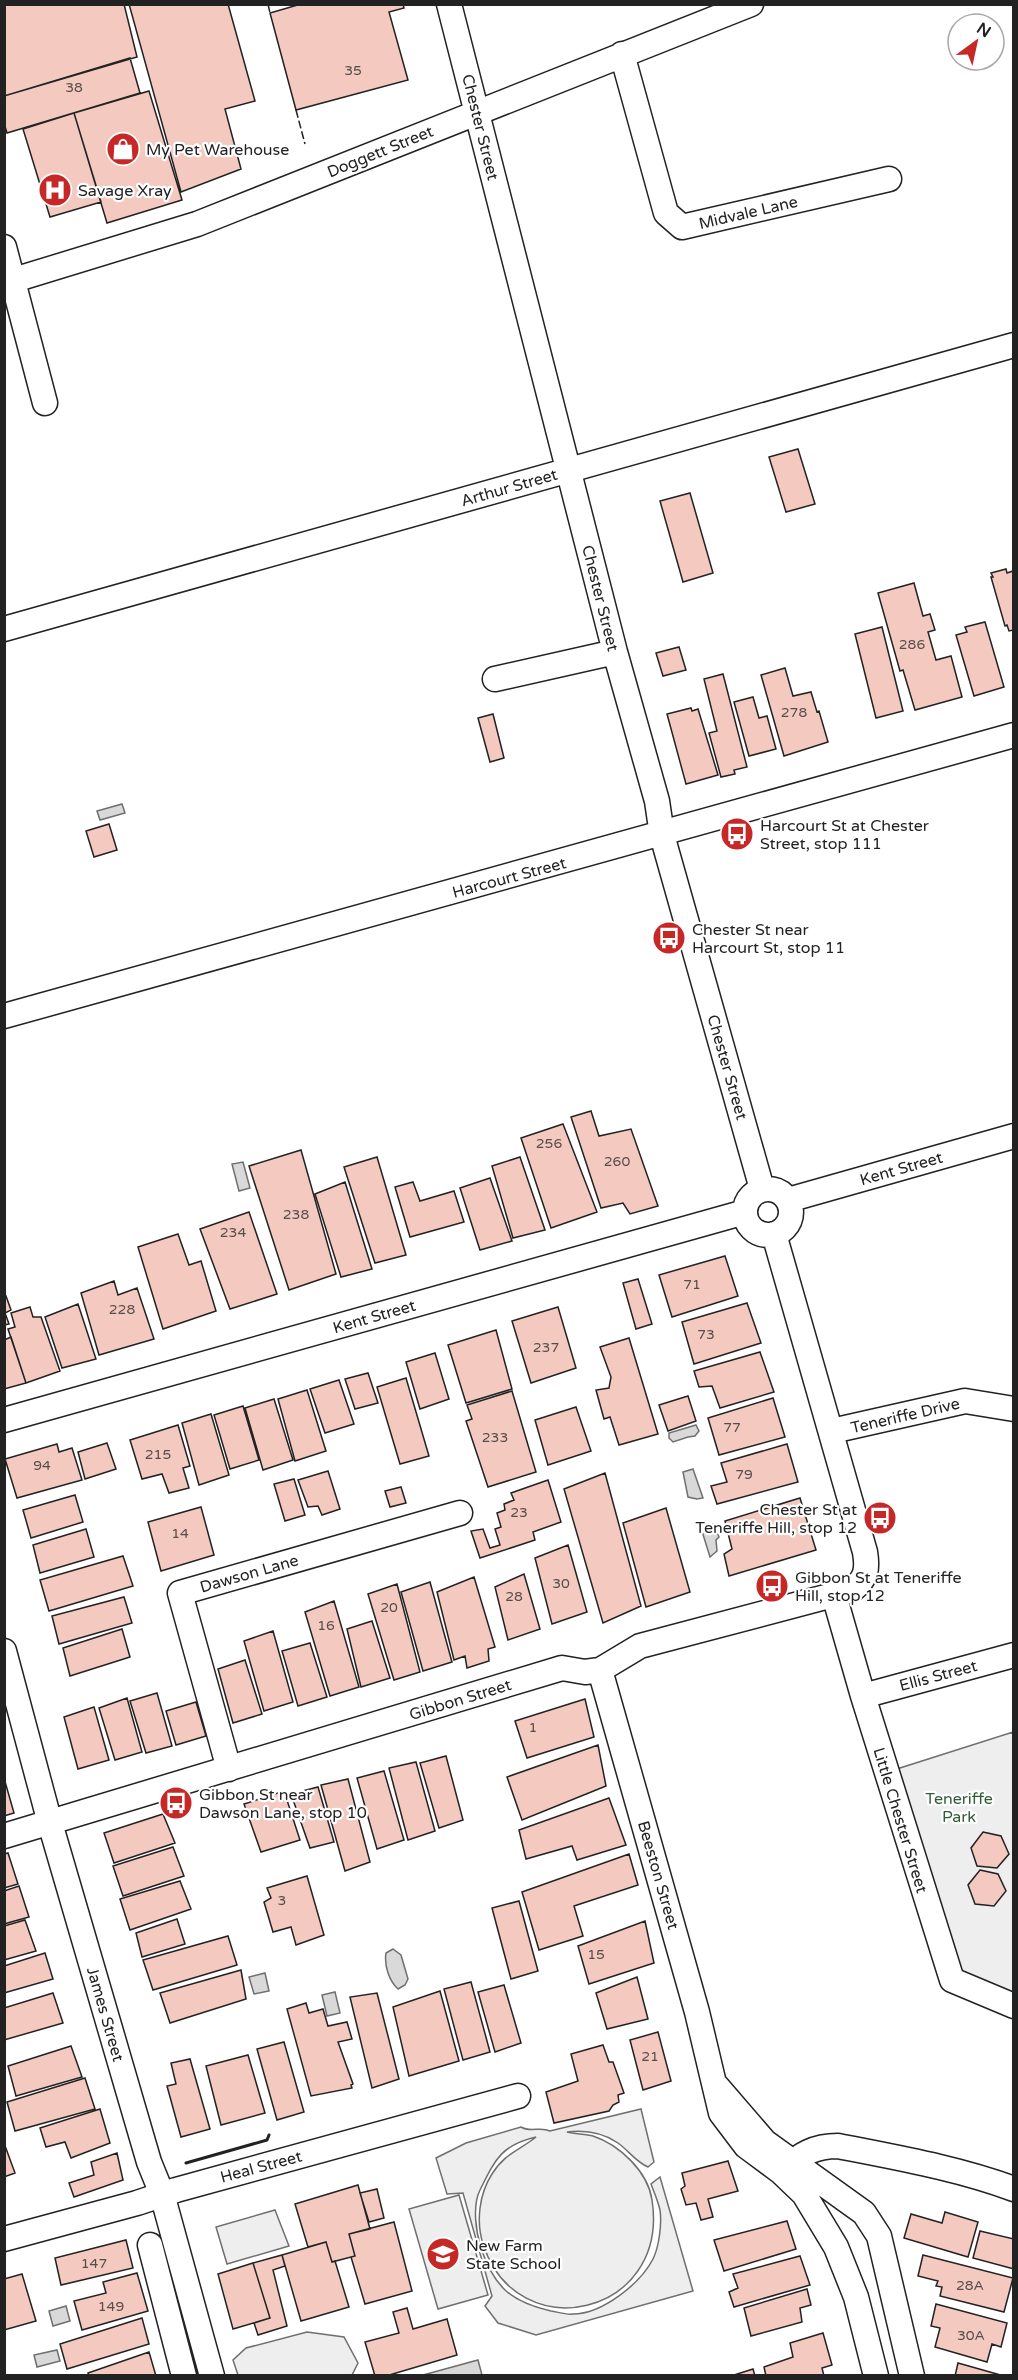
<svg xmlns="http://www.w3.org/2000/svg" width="1018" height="2380" viewBox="0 0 1018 2380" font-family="'Varela Round',sans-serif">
	<rect width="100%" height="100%" fill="#fff"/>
	<path fill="#eee" stroke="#6f6f6f" stroke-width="1.5" d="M1013 1732V1999L963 1976 888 1775 900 1768Z
		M641 2109 654 2162 648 2167C636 2162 629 2151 618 2143 602 2132 585 2130 567 2132 575 2134 585 2134 593 2136 620 2145 648 2172 652 2200 670 2316 517 2350 483 2244 476 2222 479 2194 492 2174 505 2153 520 2150 536 2137 501 2145 495 2160 480 2190 472 2206 476 2232 481 2248 494 2287 511 2302 551 2311 558 2312 566 2315 573 2314 602 2314 640 2284 653 2259 659 2247 662 2224 660 2210 658 2201 654 2192 651 2184L660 2177 693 2291 536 2335 498 2323 485 2306 492 2296 463 2193 447 2194 436 2158 466 2143 521 2127C531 2133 540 2126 550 2131Z
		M459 2195 488 2295 438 2309 409 2209Z
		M275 2210 289 2246 227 2264 216 2227Z
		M307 2332 344 2337 358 2363 352 2375H238L233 2360 246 2348Z"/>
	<path fill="#d9d9d9" stroke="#6f6f6f" stroke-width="1.5" d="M122 804 125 813 100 820 97 811Z
		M243 1162 250 1188 239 1191 232 1164Z
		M696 1425 699 1431 695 1436 688 1437 673 1442 669 1438V1433Z
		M693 1469 703 1498 697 1499 688 1497 683 1472Z
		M714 1524 719 1537 716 1540 717 1551 710 1557 701 1528Z
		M393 1949 401 1955 408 1979 405 1985 398 1989C389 1981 384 1965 386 1953Z
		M265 1973 269 1991 254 1994 249 1977Z
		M335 1992 340 2013 327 2016 322 1995Z
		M66 2306 70 2321 53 2326 49 2311Z
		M57 2350 60 2361 37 2367 34 2355Z
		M478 2360 482 2375H423Z"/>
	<path fill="#f3c9c0" stroke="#222" stroke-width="1.5" d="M4 4H124L137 57 4 96Z
		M129 4H228L255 101 225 109 241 169 181 192Z
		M301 4H403L404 8 389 12 408 80 296 110 270 13Z
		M130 58 140 93 7 133 4 123V96Z
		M149 91 182 200 107 223 74 113Z
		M74 113 101 202 50 217 23 129Z
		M798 449 815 504 786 512 769 457Z
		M690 493 713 573 683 582 660 501Z
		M1006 569 1007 573 1013 571 1014 573V630L1009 631 1007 625 1005 626 991 577H993L991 573Z
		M914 583 923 616 930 614 935 630 928 632 936 660 951 656 962 697 915 710 903 670 900 671 878 593Z
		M985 622 1004 687 974 696 956 635 967 632 965 627Z
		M882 627 903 711 876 718 855 634Z
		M679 647 686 670 663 676 656 653Z
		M785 668 793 696 811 692 817 712 819 711 828 742 784 756 761 675Z
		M723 674 747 767 734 770 735 774 721 777 709 733 717 731 704 679Z
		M753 697 759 718 767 716 776 749 749 756 734 702Z
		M691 708 692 711 698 709 718 775 686 784 667 714Z
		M493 714 504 758 490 762 478 718Z
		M109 824 117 850 94 857 86 831Z
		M591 1111 599 1136 631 1129 658 1206 630 1214 623 1203 601 1208 571 1117Z
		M563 1124 597 1212 551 1228 521 1138Z
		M301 1150 336 1274 289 1290 249 1166Z
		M377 1157 406 1255 375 1263 344 1167Z
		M520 1157 545 1230 513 1238 492 1166Z
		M490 1178 512 1241 480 1250 460 1188Z
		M345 1182 372 1269 341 1277 315 1194Z
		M413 1182 420 1201 454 1191 464 1222 410 1237 395 1187Z
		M249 1212 277 1294 230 1309 200 1229Z
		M178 1234 189 1265 201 1261 216 1311 163 1329 138 1247Z
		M725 1256 738 1296 672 1317 659 1275Z
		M638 1279 652 1324 636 1329 623 1283Z
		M114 1281 118 1295 137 1288 154 1339 99 1355 81 1293Z
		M6 1296 11 1310 5 1313 9 1324 4 1325V1297Z
		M747 1303 761 1343 694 1364 682 1322Z
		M78 1304 96 1359 62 1368 45 1317Z
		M30 1307 33 1317H41L60 1371 26 1383 8 1329 15 1327 11 1313Z
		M558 1307 576 1368 531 1383 512 1321Z
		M496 1330 512 1389 466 1403 448 1345Z
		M11 1337 26 1383 4 1389V1340Z
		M629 1338 658 1434 619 1445 610 1417 604 1419 596 1390 609 1388 611 1377 600 1347Z
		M760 1352 774 1392 720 1408 712 1386 699 1387 694 1371Z
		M435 1353 449 1399 420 1409 406 1362Z
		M368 1373 378 1403 355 1409 345 1379Z
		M406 1378 429 1456 400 1464 377 1387Z
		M339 1380 354 1424 325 1433 310 1389Z
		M307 1390 326 1451 295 1461 278 1399Z
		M512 1391 536 1472 488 1487 466 1421 472 1419 467 1405Z
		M688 1396 696 1421 668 1431 659 1405Z
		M773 1398 785 1437 719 1455 708 1418Z
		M274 1399 293 1460 263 1470 245 1408Z
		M243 1406 259 1460 230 1469 214 1415Z
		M576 1407 591 1451 548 1465 535 1420Z
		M211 1414 229 1475 199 1485 182 1423Z
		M178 1425 190 1466 183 1468 189 1488 169 1493 162 1474 142 1479 130 1440Z
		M107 1443 116 1469 85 1479 78 1452Z
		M57 1444 59 1452 72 1448 82 1480 17 1498 5 1459Z
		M787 1444 798 1482 717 1504 711 1486 727 1482 721 1463Z
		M328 1471 340 1509 322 1515 318 1506 308 1507 298 1480Z
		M605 1473 641 1606 603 1623 564 1489Z
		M294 1479 305 1515 285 1521 274 1484Z
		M548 1480 561 1522 533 1532 535 1540 480 1558 471 1531 483 1529 490 1548 500 1545 495 1529 501 1527 497 1513 505 1510 504 1504 514 1500 511 1493Z
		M401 1487 406 1503 390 1507 385 1491Z
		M75 1495 83 1522 31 1538 23 1510Z
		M800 1498 816 1550 729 1576 724 1554 732 1549 725 1521Z
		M201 1507 214 1555 161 1571 148 1522Z
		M666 1508 690 1592 646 1607 623 1523Z
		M86 1529 94 1557 40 1573 33 1545Z
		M568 1545 587 1612 552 1624 535 1558Z
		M123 1556 133 1586 49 1611 40 1580Z
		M524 1574 540 1629 508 1640 495 1587Z
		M474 1577 495 1647 488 1649 489 1661 467 1668 465 1656 454 1660 437 1592Z
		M430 1582 452 1662 423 1671 401 1592Z
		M397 1584 420 1672 394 1680 368 1594Z
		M124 1597 132 1623 59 1644 52 1616Z
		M334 1601 359 1687 330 1696 305 1612Z
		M372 1621 390 1678 361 1687 347 1629Z
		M122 1629 130 1657 70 1676 63 1648Z
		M273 1631 293 1702 264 1711 244 1641Z
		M310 1643 327 1697 298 1706 282 1651Z
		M245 1660 262 1714 233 1723 218 1669Z
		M157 1693 172 1746 146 1753 130 1701Z
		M127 1698 142 1752 115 1760 99 1708Z
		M585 1699 594 1737 527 1758 515 1721Z
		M196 1702 206 1736 176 1745 166 1711Z
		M94 1707 109 1760 78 1769 64 1717Z
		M598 1745 606 1786 522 1820 507 1777Z
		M446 1756 463 1820 439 1828 420 1763Z
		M416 1762 435 1831 408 1840 389 1768Z
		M384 1771 404 1840 377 1849 357 1778Z
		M4 1778 14 1813 4 1816Z
		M348 1779 370 1862 345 1871 321 1785Z
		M318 1787 334 1842 310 1848 291 1794Z
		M284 1791 300 1840 261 1852 244 1804Z
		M609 1798 626 1845 577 1860 572 1846 526 1859 519 1830Z
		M163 1814 175 1843 114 1863 104 1833Z
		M983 1832 1001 1836 1009 1854 997 1868 977 1866 971 1848Z
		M173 1847 184 1876 123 1896 113 1866Z
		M8 1853 18 1884 4 1888V1854Z
		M629 1854 638 1885 574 1906 583 1936 539 1950 522 1892Z
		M980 1870 998 1874 1006 1891 994 1906 975 1904 968 1885Z
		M307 1876 324 1935 296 1945 291 1927 273 1932 264 1902 271 1898 267 1888Z
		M180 1881 191 1909 130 1930 120 1899Z
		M19 1886 29 1917 4 1924V1891Z
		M519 1901 538 1971 511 1979 492 1908Z
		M177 1919 185 1944 142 1957 136 1933Z
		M25 1920 36 1951 4 1960V1926Z
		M645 1921 654 1963 589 1984 578 1946Z
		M228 1936 237 1965 153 1990 143 1960Z
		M45 1953 53 1979 4 1993V1966Z
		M241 1970 246 1999 170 2023 160 1993Z
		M637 1977 648 2019 607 2029 596 1993Z
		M471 1982 490 2052 463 2060 444 1989Z
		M504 1985 521 2043 495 2052 478 1992Z
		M440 1991 459 2061 409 2076 393 2007Z
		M53 1993 63 2023 4 2040V2008Z
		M377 1993 399 2079 372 2088 350 1997Z
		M306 2003 309 2013 323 2009 328 2026 347 2022 352 2039 338 2042 353 2084 351 2085 352 2088 311 2096 287 2009Z
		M658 2032 671 2081 643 2090 630 2040Z
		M284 2042 304 2112 277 2120 257 2049Z
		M603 2045 609 2062H613L624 2093 618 2095 619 2102 613 2105 609 2111 554 2123 546 2092 578 2081 571 2054Z
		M71 2046 82 2077 16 2096 8 2066Z
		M248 2055 265 2113 221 2125 206 2066Z
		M190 2059 210 2129 181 2137 167 2086 176 2084 171 2063Z
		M85 2078 95 2109 15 2131 7 2102Z
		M100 2109 110 2143 71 2158 65 2142 46 2147 40 2128Z
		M4 2143 15 2173 4 2177Z
		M117 2153 123 2180 74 2197 69 2183 94 2175 91 2162Z
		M728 2161 738 2191 708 2199 713 2217 701 2220 696 2203 686 2205 681 2189 685 2186 682 2173Z
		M358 2185 370 2229 349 2234 355 2256 332 2262 326 2242 308 2247 295 2204Z
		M377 2189 384 2218 369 2222 360 2193Z
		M945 2212 978 2222 968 2257 904 2238 911 2214 942 2223Z
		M787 2221 796 2249 724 2271 714 2240Z
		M394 2222 412 2291 365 2304 351 2257 355 2256 349 2234Z
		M980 2231 1014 2239V2269L973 2258Z
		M126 2240 133 2268 61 2285 55 2258Z
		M326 2242 332 2262 335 2261 349 2307 301 2321 282 2255Z
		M282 2255 285 2266 273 2270 287 2326 258 2335 254 2323 270 2318 253 2263Z
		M923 2255 1013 2278 1004 2312 940 2296 942 2287 936 2286 938 2281 918 2276Z
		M800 2256 810 2285 734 2307 729 2292 738 2288 733 2274Z
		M253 2263 270 2318 233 2329 218 2274Z
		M137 2273 148 2311 82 2330 74 2301 106 2293 103 2282Z
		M22 2274 36 2321 4 2330V2279Z
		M807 2289 811 2305 800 2308 802 2322 751 2336 744 2308Z
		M936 2304 1007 2323 1001 2347 992 2344 987 2362 935 2347 940 2328 931 2326Z
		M407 2308 413 2329 447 2319 457 2355 386 2376H375L365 2342 399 2333 393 2312Z
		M142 2318 149 2344 67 2369 60 2344Z
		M823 2333 832 2365 822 2368 824 2376H766L764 2367 793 2357 790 2343Z
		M149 2352 156 2376H89L88 2373Z
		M958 2363 1004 2376H955Z
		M753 2369 755 2376H731Z"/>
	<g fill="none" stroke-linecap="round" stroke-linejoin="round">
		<g stroke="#222" stroke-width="27">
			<path id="minor" d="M449 4 615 652 657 801 662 835 762 1189
				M622 54 666 213 682 227 889 179
				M4 247 45 403
				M4 283 197 224 751 4
				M4 629 1014 345
				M495 679 615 652
				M4 1016 1014 735
				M745 1212a23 23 0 1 1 46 0a23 23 0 1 1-46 0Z
				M788 1200 1014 1136
				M4 1420 745 1212
				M832 1431 965 1401 1014 1409
				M834 1595 863 1696 952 1980 1014 2006
				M4 1651 50 1823 149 2162 162 2194 212 2376
				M600 1670 697 2012 721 2113 746 2146 781 2172 804 2194 836 2247 856 2297 876 2376
				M863 1696 1014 1655
				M229 1769 180 1593 460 1513
				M4 1836 562 1668 585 1672 600 1670 640 1646 852 1590C866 1579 868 1570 865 1552L774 1234
				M715 2084 765 2142 864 2213 879 2236 912 2376
				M783 2170C801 2154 814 2146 838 2146 898 2158 957 2168 1014 2189
				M4 2239 137 2203 176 2190 518 2096
				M150 2245 184 2376"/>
		</g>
		<use href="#minor" stroke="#fff" stroke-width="24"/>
		<path stroke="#222" stroke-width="1.5" stroke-dasharray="8 3" stroke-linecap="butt" d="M268 4 270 13
			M296 110 305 144"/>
		<path stroke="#222" stroke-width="3" d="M186 2163 267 2140 269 2135"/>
	</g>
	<defs>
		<g id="shop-disc" transform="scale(1.725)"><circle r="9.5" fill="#c62828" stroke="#fff"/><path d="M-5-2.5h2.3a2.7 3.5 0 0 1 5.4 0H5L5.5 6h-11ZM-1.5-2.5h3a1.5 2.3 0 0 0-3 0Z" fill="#fff"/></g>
		<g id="hospital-disc" transform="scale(1.725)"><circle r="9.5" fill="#c62828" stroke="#fff"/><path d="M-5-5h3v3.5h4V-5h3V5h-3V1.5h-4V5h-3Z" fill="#fff"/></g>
		<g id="bus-disc" transform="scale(1.725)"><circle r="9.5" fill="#c62828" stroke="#fff"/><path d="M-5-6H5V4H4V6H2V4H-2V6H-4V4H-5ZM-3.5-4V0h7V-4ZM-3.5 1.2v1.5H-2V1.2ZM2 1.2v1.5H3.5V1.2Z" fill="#fff"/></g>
		<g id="school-disc" transform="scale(1.725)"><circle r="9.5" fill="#c62828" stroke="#fff"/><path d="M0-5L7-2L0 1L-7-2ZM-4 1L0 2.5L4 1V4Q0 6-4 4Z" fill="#fff"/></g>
	</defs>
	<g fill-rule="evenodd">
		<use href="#shop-disc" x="123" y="149"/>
		<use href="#hospital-disc" x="55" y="190"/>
		<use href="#bus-disc" x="737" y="834"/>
		<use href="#bus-disc" x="669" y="938"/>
		<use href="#bus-disc" x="880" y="1518"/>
		<use href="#bus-disc" x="772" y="1586"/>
		<use href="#bus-disc" x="176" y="1803"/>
		<use href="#school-disc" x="443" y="2254"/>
	</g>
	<g text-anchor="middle" stroke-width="4.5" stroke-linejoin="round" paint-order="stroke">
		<g font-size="14" fill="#564c4a">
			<text x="353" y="75">35</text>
			<text x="74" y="92">38</text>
			<text x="912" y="649">286</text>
			<text x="794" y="717">278</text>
			<text x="549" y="1148">256</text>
			<text x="617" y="1166">260</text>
			<text x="296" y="1219">238</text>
			<text x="233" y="1237">234</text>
			<text x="692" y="1289">71</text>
			<text x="122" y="1314">228</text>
			<text x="706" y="1339">73</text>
			<text x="546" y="1352">237</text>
			<text x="732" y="1432">77</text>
			<text x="495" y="1442">233</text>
			<text x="158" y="1459">215</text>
			<text x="42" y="1470">94</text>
			<text x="744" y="1479">79</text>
			<text x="519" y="1517">23</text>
			<text x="180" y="1538">14</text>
			<text x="561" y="1588">30</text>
			<text x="514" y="1601">28</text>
			<text x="389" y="1612">20</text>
			<text x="326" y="1630">16</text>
			<text x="533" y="1732">1</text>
			<text x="282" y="1905">3</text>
			<text x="596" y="1959">15</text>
			<text x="650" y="2061">21</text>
			<text x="94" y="2268">147</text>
			<text x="970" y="2290">28A</text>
			<text x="111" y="2311">149</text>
			<text x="971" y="2340">30A</text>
		</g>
		<g font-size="16" fill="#222" stroke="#fff">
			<text transform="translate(481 127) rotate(76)" y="6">Chester Street</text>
			<text transform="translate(380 151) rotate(-22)" y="6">Doggett Street</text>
			<text transform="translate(748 212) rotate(-13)" y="6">Midvale Lane</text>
			<text transform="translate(509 487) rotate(-16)" y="6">Arthur Street</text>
			<text transform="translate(601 598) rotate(76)" y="6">Chester Street</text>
			<text transform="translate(509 877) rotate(-15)" y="6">Harcourt Street</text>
			<text transform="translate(728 1067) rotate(74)" y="6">Chester Street</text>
			<text transform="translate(901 1168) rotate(-16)" y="6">Kent Street</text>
			<text transform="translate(374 1316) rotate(-16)" y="6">Kent Street</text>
			<text transform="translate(905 1415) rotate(-13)" y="6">Teneriffe Drive</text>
			<text transform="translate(249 1573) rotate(-16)" y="6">Dawson Lane</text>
			<text transform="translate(938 1675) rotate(-15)" y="6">Ellis Street</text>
			<text transform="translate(460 1699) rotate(-17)" y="6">Gibbon Street</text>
			<text transform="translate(901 1820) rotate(73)" y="6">Little Chester Street</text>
			<text transform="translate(659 1875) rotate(74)" y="6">Beeston Street</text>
			<text transform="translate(106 2014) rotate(74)" y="6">James Street</text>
			<text transform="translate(261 2166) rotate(-15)" y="6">Heal Street</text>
		</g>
		<g font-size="16" fill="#222" stroke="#fff" text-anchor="start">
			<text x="146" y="155">My Pet Warehouse</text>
			<text x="78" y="196">Savage Xray</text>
			<text x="760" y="831">Harcourt St at Chester<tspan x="760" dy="18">Street, stop 111</tspan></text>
			<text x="692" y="935">Chester St near<tspan x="692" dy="18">Harcourt St, stop 11</tspan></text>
			<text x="857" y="1515" text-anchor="end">Chester St at<tspan x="857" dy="18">Teneriffe Hill, stop 12</tspan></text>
			<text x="795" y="1583">Gibbon St at Teneriffe<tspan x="795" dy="18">Hill, stop 12</tspan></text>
			<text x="199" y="1800">Gibbon St near<tspan x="199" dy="18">Dawson Lane, stop 10</tspan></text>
			<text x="466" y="2251">New Farm<tspan x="466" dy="18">State School</tspan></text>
		</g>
		<g font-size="16" fill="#2f5e38" stroke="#fff">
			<text x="959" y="1804">Teneriffe<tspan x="959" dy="18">Park</tspan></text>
		</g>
	</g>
	<rect width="1018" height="2380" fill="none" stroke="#222222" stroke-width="12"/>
	<g transform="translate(976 42) rotate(33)"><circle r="28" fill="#ffffff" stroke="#a7a7a7" stroke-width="1.5"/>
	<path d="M0-4.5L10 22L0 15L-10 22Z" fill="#c62828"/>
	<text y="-9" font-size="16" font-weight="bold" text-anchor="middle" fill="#222222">N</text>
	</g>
</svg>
